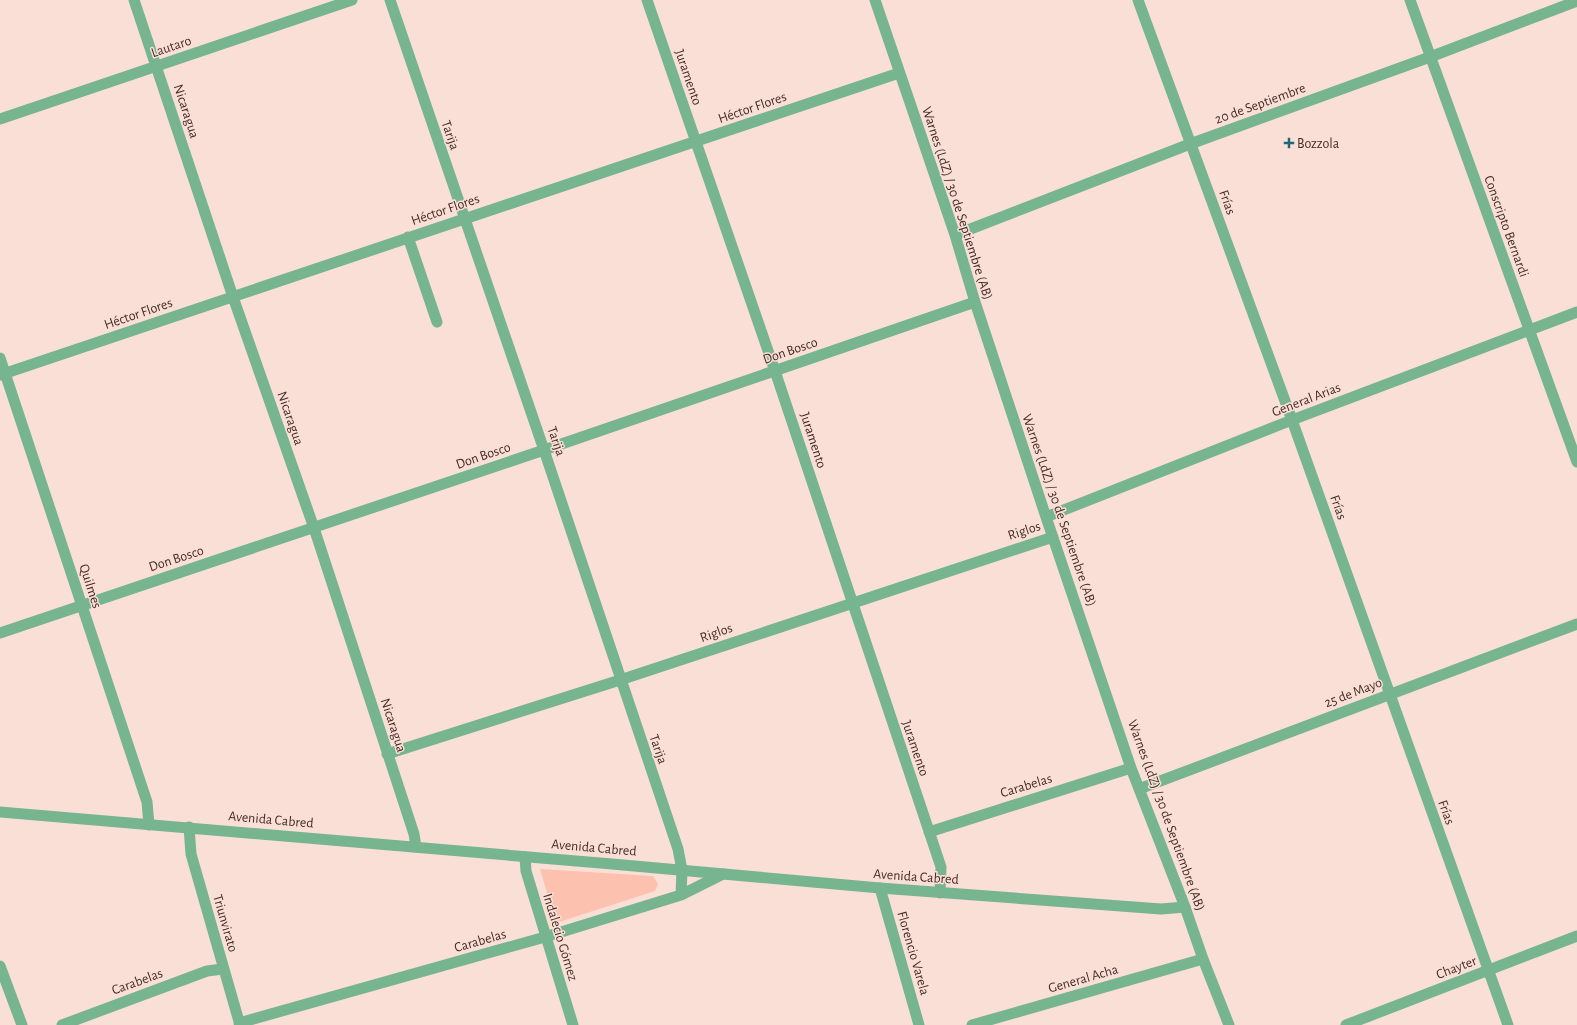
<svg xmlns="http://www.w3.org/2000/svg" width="1577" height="1025" viewBox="0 0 1577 1025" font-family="'Alegreya Sans',sans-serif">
	<rect width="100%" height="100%" fill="#fadfd7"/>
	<path fill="#fdc1af" d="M540 869 653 876 658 884 655 891 556 923Z"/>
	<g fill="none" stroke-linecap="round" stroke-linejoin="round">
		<path stroke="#77b490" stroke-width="11" d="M134 0 233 297 314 528 414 834 416 847
			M390 0 544 450 678 849 682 870 681 895
			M647 0 775 371 941 867 940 893
			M875 0 955 235 975 302 1046 517 1131 768 1185 907 1203 959 1229 1025
			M1138 0 1292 420 1508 1025
			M1410 0 1577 462
			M0 119 352 0
			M955 235 1190 144 1430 57 1577 1
			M408 237 437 322
			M0 358 147 802 149 825
			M0 375 899 73
			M1046 517 1292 420 1577 312
			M0 633 544 450 975 302
			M387 754 620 680 1053 537
			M1139 789 1577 624
			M189 827 191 854 240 1025
			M929 832 1131 768
			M525 857 526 871 573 1025
			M880 888 919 1025
			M0 966 22 1025
			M239 1023 545 937 681 895 723 874
			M62 1025 207 971 223 969
			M972 1025 1203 959
			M1346 1025 1577 936"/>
		<path stroke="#77b490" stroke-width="11" d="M0 812 612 864 880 888 1161 909 1185 907"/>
	</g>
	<path fill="#216677" stroke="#fadfd7" stroke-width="1.5" d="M1287 137h4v4h4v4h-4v4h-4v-4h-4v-4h4z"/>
	<g text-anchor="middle" stroke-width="3" stroke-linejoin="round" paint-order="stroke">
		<g font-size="14" fill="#462c25" stroke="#fadfd7">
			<text transform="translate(171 46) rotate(-19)" y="5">Lautaro</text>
			<text transform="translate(689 77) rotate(71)" y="5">Juramento</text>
			<text transform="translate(1260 103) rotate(-20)" y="5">20 de Septiembre</text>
			<text transform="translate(752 107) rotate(-19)" y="5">Héctor Flores</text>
			<text transform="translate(187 111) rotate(72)" y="5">Nicaragua</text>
			<text transform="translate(451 135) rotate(71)" y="5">Tarija</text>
			<text transform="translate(1228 202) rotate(70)" y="5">Frías</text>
			<text transform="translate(958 203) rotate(72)" y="5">Warnes (LdZ) / 30 de Septiembre (AB)</text>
			<text transform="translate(445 209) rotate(-19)" y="5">Héctor Flores</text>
			<text transform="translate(1507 226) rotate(70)" y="5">Conscripto Bernardi</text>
			<text transform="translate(138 313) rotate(-19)" y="5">Héctor Flores</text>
			<text transform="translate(790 350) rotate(-19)" y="5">Don Bosco</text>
			<text transform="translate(1306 399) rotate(-21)" y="5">General Arias</text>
			<text transform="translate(291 418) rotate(71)" y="5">Nicaragua</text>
			<text transform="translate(814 440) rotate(72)" y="5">Juramento</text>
			<text transform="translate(557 441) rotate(71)" y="5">Tarija</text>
			<text transform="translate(483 455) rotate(-19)" y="5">Don Bosco</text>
			<text transform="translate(1339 507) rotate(70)" y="5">Frías</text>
			<text transform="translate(1060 510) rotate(71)" y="5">Warnes (LdZ) / 30 de Septiembre (AB)</text>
			<text transform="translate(1024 530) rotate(-18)" y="5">Riglos</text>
			<text transform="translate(176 558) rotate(-18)" y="5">Don Bosco</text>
			<text transform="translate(91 586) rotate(72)" y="5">Quilmes</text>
			<text transform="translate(716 632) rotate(-19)" y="5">Riglos</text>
			<text transform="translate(1353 692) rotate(-21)" y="5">25 de Mayo</text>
			<text transform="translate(394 725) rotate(72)" y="5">Nicaragua</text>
			<text transform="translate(916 748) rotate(71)" y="5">Juramento</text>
			<text transform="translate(659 749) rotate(71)" y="5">Tarija</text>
			<text transform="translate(1026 785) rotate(-17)" y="5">Carabelas</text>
			<text transform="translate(1447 812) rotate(70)" y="5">Frías</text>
			<text transform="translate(1167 815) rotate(70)" y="5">Warnes (LdZ) / 30 de Septiembre (AB)</text>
			<text transform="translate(271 819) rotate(5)" y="5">Avenida Cabred</text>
			<text transform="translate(594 847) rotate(5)" y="5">Avenida Cabred</text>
			<text transform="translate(916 876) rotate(4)" y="5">Avenida Cabred</text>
			<text transform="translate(226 923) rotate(74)" y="5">Triunvirato</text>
			<text transform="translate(561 937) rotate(73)" y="5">Indalecio Gómez</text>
			<text transform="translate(480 940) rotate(-16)" y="5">Carabelas</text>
			<text transform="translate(914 953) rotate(74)" y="5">Florencio Varela</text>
			<text transform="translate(1456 967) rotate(-21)" y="5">Chayter</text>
			<text transform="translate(1083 978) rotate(-16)" y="5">General Acha</text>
			<text transform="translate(137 981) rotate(-20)" y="5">Carabelas</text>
		</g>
		<g font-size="14" fill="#462c25" stroke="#fadfd7" text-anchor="start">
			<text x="1297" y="148">Bozzola</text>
		</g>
	</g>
</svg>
